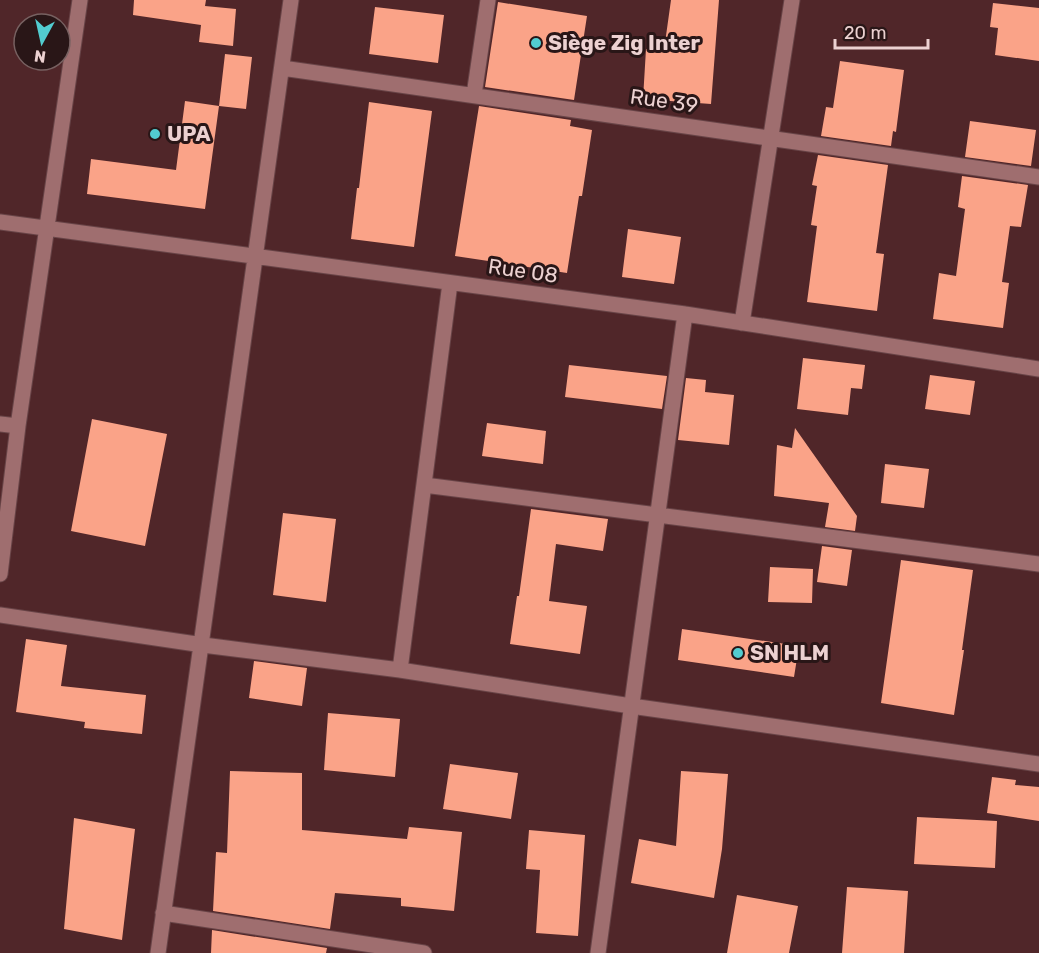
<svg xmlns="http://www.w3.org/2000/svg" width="1039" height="953" viewBox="0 0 1039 953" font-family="Rubik,sans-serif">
	<rect width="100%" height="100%" fill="#502629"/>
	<path fill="#faa388" d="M134 0H206L205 6 236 9 233 46 199 42 201 25 133 15Z
		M671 0H719L711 104 643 99 646 49 664 50Z
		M498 2 587 16 574 100 485 87Z
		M993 3 1039 8V61L995 55 998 28 990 27Z
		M375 7 444 15 438 63 369 54Z
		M225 54 252 57 246 109 219 106Z
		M840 61 904 70 896 132 893 131 891 146 821 136 826 107 833 108Z
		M185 101 219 106 205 209 87 194 91 159 176 170Z
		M369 102 432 111 414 247 351 239 357 188H359Z
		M479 106 571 120 570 126 592 130 582 196H579L567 273 455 256Z
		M970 121 1036 130 1031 166 965 157Z
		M818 155 888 165 876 253 884 254 877 311 807 302 817 226 811 225 817 186 812 185Z
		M962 176 1028 185 1021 227 1010 226 1002 282 1009 283 1003 328 933 319 939 273 956 276 965 209 958 207Z
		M628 229 681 237 674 284 622 277Z
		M803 358 865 365 862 389 851 388 848 415 797 409Z
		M569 365 667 376 662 409 565 397Z
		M930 375 975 381 970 415 925 409Z
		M686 378 706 380 705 392 734 395 729 445 678 440Z
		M92 419 167 434 145 546 71 531Z
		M487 423 546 431 543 464 482 456Z
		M795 428 857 516 855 531 825 527 829 503 774 496 777 445 792 448Z
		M885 464 929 469 924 508 881 503Z
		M531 509 608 519 603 551 556 544 549 601 587 606 580 654 510 644 517 596H519Z
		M283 513 336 519 326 602 273 595Z
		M822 546 852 550 847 586 817 582Z
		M901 560 973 570 962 650H964L954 715 881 703Z
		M770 567 813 569 812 603 768 602Z
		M682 629 799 646 794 677 678 660Z
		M26 639 67 645 61 686 146 695 142 734 84 728 85 722 16 712Z
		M254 661 307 668 302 706 249 698Z
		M328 713 400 719 395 777 324 770Z
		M450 764 518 773 511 819 443 809Z
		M230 771 302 773V830L407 839 409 827 462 832 454 911 401 906V898L335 893 330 929 213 911 216 852 227 853Z
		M681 771 728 774 722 849 714 898 631 883 639 839 676 846Z
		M992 777 1016 780 1015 785 1039 787V821L987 813Z
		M917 817 997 821 995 868 914 864Z
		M74 818 135 829 122 940 64 929Z
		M529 830 585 835 578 936 536 933 540 870 526 869Z
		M847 887 908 891 904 953H842Z
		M737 895 798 906 789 953H727Z
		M212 930 327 948 326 953H211Z"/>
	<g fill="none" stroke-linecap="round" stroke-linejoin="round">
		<g stroke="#684447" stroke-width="17">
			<path id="street" d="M282 68 1039 177
				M474 95 488 0
				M0 222 685 314 1039 369
				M742 323 792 0
				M0 424 18 426
				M424 485 1039 564
				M0 574 18 426 80 0
				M0 615 203 645 400 670 631 706 1039 764
				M400 670 450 283
				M163 913 424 953
				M158 953 291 0
				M598 953 685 314"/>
		</g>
		<use href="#street" stroke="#9f6e6f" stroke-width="15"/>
	</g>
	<g fill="#52ccd0" stroke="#291617" stroke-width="2">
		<circle cx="536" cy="43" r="6"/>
		<circle cx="155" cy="134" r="6"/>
		<circle cx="738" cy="653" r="6"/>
	</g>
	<g text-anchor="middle" stroke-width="6" stroke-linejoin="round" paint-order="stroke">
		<g font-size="21" font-weight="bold" fill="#ecd1d1" stroke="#291617" text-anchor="start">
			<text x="548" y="50">Siège Zig Inter</text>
			<text x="167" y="141">UPA</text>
			<text x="750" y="660">SN HLM</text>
		</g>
		<g font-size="21" fill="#ecd1d1" stroke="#291617">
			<text transform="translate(664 101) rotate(8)" y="7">Rue 39</text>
			<text transform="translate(523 271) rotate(8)" y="7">Rue 08</text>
		</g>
	</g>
	<g transform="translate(42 42) rotate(188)"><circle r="28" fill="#291617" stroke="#776161" stroke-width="1.5"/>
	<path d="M0-4.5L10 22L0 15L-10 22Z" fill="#52ccd0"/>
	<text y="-9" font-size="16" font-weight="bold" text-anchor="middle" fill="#ecd1d1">N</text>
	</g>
	<path d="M835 39v9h93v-9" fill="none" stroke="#ecd1d1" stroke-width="3"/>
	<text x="844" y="39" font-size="18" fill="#ecd1d1" stroke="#291617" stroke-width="4.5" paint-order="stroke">20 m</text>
</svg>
